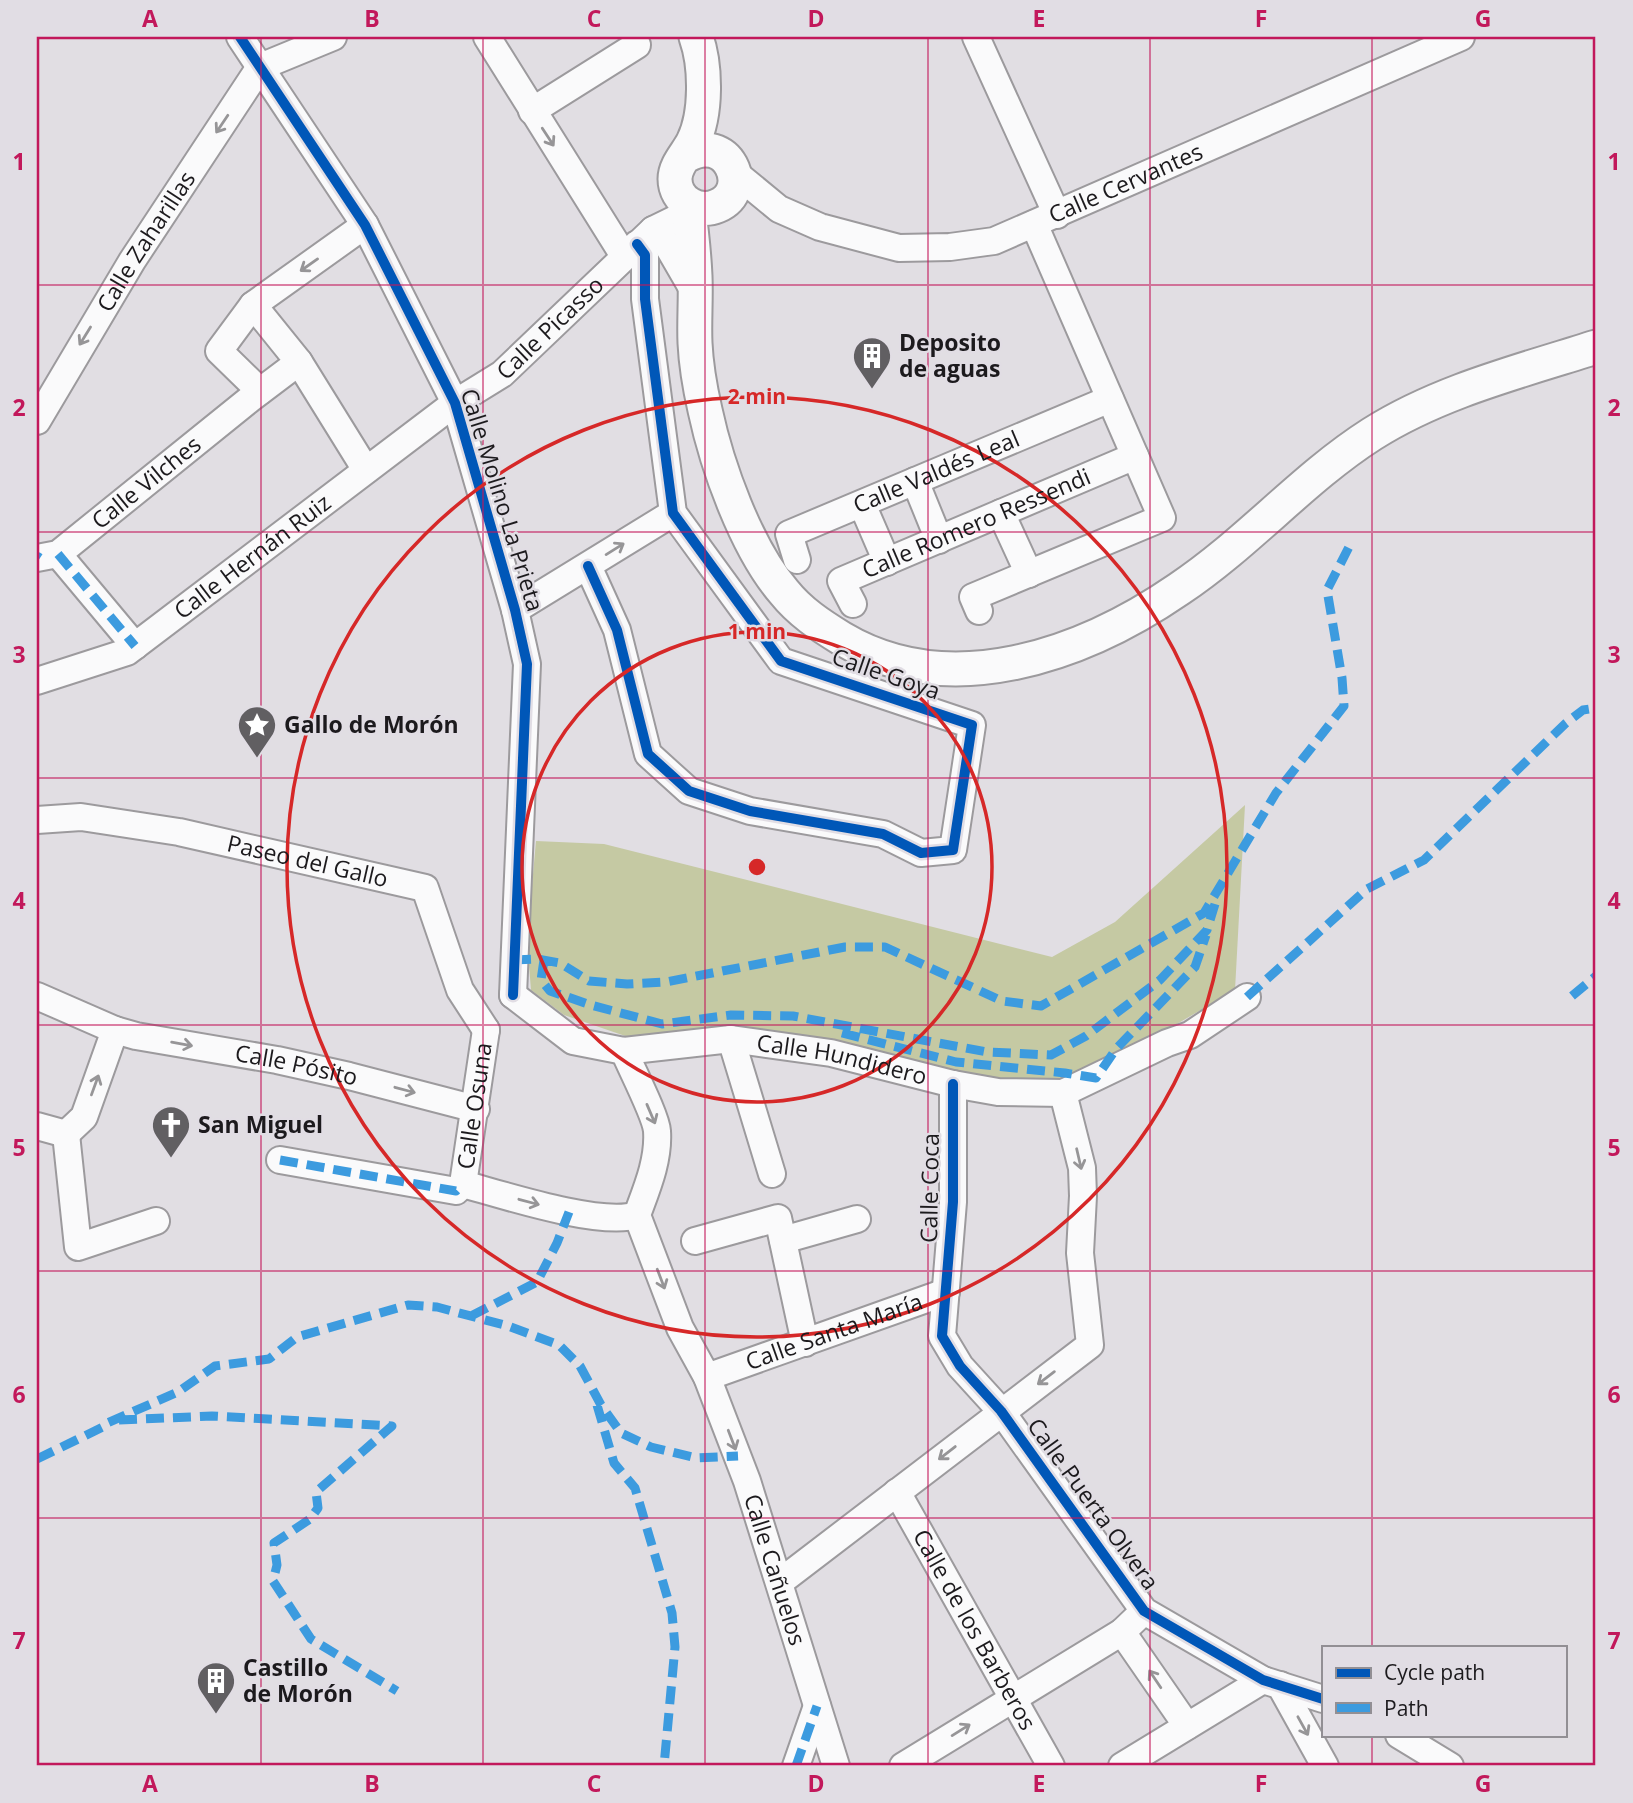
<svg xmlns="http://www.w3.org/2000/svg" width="1633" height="1803" viewBox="0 0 1633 1803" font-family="'Open Sans',sans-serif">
	<rect width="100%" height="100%" fill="#e1dee3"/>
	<path fill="#c5c9a3" d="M1245 805 1235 990 1158 1035 1053 1082 993 1078 778 1031 634 1039 564 1015 531 990 527 941 536 841 604 844 1052 957 1115 922Z"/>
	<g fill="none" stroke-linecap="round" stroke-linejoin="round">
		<g stroke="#9c9a9d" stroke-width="30">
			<g id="minor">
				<path d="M240 37 365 225 455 403 515 610 527 664 513 995"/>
				<path d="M487 37 624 256"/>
				<path d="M976 37 1057 215"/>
				<path d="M260 67 333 37"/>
				<path d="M532 111 637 45"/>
				<path id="s1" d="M734 172 779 209 820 227 899 248 950 247 994 241 1461 37"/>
				<path d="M653 230 666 243 695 293"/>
				<path d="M299 362 366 470"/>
				<path d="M260 391 219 351 253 305 365 225"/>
				<path id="s2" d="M37 421 132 261 260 67"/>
				<path d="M915 481 939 540"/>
				<path d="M862 504 887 562"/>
				<path d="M1001 513 1029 574"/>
				<path d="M58 554 135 646"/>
				<path id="s3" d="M37 558 58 554 250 399 299 362 253 305"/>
				<path id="s4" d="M797 560 789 534 1110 399"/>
				<path d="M588 566 617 630 648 754 689 791 750 811 883 834 921 853 953 850 972 725 781 661 673 513 645 299V255L637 244"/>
				<path id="s5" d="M853 604 841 581 1135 456"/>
				<path d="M515 610 673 513"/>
				<path d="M979 611 973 597 1162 518 1034 224"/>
				<path id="s6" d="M37 681 127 652 455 403 502 374 653 230 698 208"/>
				<path id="s7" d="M37 820 81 817 179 832 425 888 460 990 486 1030"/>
				<path id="s8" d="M513 995 573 1041 624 1051 731 1039 831 1053 953 1084 998 1092 1063 1093 1167 1043 1190 1035 1247 997"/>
				<path id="s9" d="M37 996 115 1030 136 1036 277 1060 349 1076 476 1109"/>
				<path d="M731 1039 772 1174"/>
				<path id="s10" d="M624 1051C631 1068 656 1116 657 1131 659 1160 647 1188 637 1215L680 1328 707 1377 747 1481 836 1766"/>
				<path d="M953 1084V1202L942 1336 960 1366 1001 1411 1144 1611 1263 1680 1323 1699"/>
				<path d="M37 1126 66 1134"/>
				<path d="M66 1134 78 1247 156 1221"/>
				<path d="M66 1134 84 1117 115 1030"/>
				<path d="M280 1160 456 1191 463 1184"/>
				<path d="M463 1184C503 1195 601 1227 637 1215"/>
				<path id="s11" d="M463 1184 486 1030"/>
				<path d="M783 1240 857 1219"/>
				<path d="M695 1241 778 1218 805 1343"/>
				<path id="s12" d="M707 1377 946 1292"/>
				<path id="s13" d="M897 1492 1051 1766"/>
				<path d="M780 1582 1090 1345 1080 1253 1083 1196 1082 1168 1063 1093"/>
				<path d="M1122 1632 1187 1726"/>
				<path d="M1280 1685 1325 1766"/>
				<path d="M1399 1735 1450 1766"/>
				<path d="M796 1766 817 1706"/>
				<path d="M903 1766 1122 1632 1144 1611"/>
				<path d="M1122 1766 1263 1680"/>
			</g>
		</g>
		<g stroke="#9c9a9d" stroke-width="37">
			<path id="major" d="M686 156C727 131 755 190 717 206 698 214 675 201 675 179 675 165 687 154 693 142 707 114 706 65 696 37
				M688 203C691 227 694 252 695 276 696 299 694 321 695 343 696 365 700 388 705 410 717 466 746 548 784 592 800 612 820 625 841 638 950 703 1083 655 1179 589 1248 543 1303 478 1372 434 1440 391 1521 371 1596 347"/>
		</g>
		<use href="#minor" stroke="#fafafb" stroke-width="26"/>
		<use href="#major" stroke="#fafafb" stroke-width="33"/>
		<path stroke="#3c9bdf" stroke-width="9" stroke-dasharray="18 9" stroke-linecap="butt" d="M58 554 135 646
			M37 556 40 558
			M513 960 538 959 560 963 589 981 627 984 666 982 845 947H885L1002 1001 1041 1006 1204 913 1276 793 1344 706 1342 678 1327 590 1349 547
			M544 960 541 980 550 991 591 1005 662 1024 731 1015 793 1016 987 1052 1051 1055 1086 1036 1160 980 1207 930 1215 904
			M1572 996 1596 976
			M1247 997 1367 889 1424 860 1566 723 1583 710 1596 708
			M842 1033 956 1062 1065 1073 1096 1078 1116 1049 1195 967 1206 935
			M280 1160 456 1191 463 1184
			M471 1316 537 1282 557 1243 569 1212
			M597 1405 614 1463 635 1488 672 1613 675 1647 664 1766
			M119 1420 212 1416 392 1426 316 1492 318 1508 310 1519 274 1543 277 1565 273 1581 311 1639 397 1691
			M37 1459 105 1426 107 1423 178 1392 215 1366 269 1359 297 1337 408 1305 437 1307 508 1326 559 1345 580 1366 601 1405 621 1433 651 1447 696 1458 738 1456
			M796 1766 817 1706"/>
		<g stroke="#e1dde4" stroke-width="15">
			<path id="cycleway" d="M240 37 365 225 455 403 515 610 527 664 513 995
				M588 566 617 630 648 754 689 791 750 811 883 834 921 853 953 850 972 725 781 661 673 513 645 299V255L637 244
				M953 1084V1202L942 1336 960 1366 1001 1411 1144 1611 1263 1680 1323 1699"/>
		</g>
		<use href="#cycleway" stroke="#0057b8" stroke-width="10"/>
	</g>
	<defs><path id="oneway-shaft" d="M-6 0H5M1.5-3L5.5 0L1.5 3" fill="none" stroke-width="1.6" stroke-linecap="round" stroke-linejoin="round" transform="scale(1.75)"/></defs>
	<g stroke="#969597">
		<use href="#oneway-shaft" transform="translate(222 124) rotate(124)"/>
		<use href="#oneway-shaft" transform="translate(548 137) rotate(57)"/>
		<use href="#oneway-shaft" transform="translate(309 265) rotate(145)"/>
		<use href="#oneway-shaft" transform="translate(85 336) rotate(122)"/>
		<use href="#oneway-shaft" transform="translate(615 549) rotate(-32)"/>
		<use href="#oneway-shaft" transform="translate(182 1044) rotate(10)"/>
		<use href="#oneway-shaft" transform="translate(95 1085) rotate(-70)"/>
		<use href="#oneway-shaft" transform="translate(405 1090) rotate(15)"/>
		<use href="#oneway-shaft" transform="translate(651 1114) rotate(67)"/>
		<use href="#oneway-shaft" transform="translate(1079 1159) rotate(77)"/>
		<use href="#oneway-shaft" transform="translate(529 1202) rotate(15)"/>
		<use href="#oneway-shaft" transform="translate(661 1279) rotate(69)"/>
		<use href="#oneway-shaft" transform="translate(1046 1378) rotate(143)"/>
		<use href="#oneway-shaft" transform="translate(732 1440) rotate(69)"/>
		<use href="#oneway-shaft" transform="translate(947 1453) rotate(142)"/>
		<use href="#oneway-shaft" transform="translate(1155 1679) rotate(-124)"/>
		<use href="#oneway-shaft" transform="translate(1303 1726) rotate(61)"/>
		<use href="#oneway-shaft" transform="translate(961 1730) rotate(-32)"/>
	</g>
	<path fill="none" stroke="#c2185b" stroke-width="2" stroke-opacity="0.55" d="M261 37V1766M483 37V1766M705 37V1766M928 37V1766M1150 37V1766M1372 37V1647M37 285H1596M37 532H1596M37 778H1596M37 1025H1596M37 1271H1596M37 1518H1596M1372 1735V1766"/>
	<g fill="none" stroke="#d62828" stroke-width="3.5">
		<circle cx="757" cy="867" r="235"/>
		<circle cx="757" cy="867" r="470"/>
	</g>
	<defs>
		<g id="building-pin" transform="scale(2.0125)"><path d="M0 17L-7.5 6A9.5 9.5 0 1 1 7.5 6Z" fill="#615f62" stroke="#e1dde4"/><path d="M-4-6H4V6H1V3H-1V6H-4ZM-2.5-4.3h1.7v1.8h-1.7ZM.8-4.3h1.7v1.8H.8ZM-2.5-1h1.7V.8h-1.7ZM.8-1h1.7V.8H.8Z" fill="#fff"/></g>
		<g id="sight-pin" transform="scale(2.0125)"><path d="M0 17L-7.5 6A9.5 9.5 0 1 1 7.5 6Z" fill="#615f62" stroke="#e1dde4"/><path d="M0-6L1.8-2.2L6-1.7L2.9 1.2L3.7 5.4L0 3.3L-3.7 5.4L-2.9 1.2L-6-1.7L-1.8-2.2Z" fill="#fff"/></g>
		<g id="church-pin" transform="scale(2.0125)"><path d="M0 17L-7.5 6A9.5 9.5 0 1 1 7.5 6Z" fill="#615f62" stroke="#e1dde4"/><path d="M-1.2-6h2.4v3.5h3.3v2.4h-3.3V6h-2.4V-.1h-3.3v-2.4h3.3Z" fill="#fff"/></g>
	</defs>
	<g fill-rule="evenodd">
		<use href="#building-pin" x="872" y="356"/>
		<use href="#sight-pin" x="257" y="725"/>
		<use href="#church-pin" x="171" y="1125"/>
		<use href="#building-pin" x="216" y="1681"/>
	</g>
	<g text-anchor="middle" stroke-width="5" stroke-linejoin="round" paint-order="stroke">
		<g font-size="23" fill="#1c1a1d" stroke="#e1dde4">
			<text dy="8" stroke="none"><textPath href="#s1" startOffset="424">Calle Cervantes</textPath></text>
			<text dy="8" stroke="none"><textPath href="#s2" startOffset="210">Calle Zaharillas</textPath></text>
			<text dy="8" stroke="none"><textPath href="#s6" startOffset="628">Calle Picasso</textPath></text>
			<text dy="8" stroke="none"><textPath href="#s4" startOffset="187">Calle Valdés Leal</textPath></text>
			<text dy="8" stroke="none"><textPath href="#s3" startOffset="135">Calle Vilches</textPath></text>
			<text transform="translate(502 500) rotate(73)" y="8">Calle Molino La Prieta</text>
			<text dy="8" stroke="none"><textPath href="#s5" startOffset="173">Calle Romero Ressendi</textPath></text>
			<text dy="8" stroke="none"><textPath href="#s6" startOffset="252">Calle Hernán Ruiz</textPath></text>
			<text transform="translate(886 674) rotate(19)" y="8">Calle Goya</text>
			<text dy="8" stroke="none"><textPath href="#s7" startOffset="275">Paseo del Gallo</textPath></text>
			<text dy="8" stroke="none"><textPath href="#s8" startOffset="348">Calle Hundidero</textPath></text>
			<text dy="8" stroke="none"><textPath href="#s9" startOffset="270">Calle Pósito</textPath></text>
			<text dy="8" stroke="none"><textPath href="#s11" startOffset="79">Calle Osuna</textPath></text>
			<text transform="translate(930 1188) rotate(-89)" y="8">Calle Coca</text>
			<text dy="8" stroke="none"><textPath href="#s12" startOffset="135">Calle Santa María</textPath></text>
			<text transform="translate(1093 1504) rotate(54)" y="8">Calle Puerta Olvera</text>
			<text dy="8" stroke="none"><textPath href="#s10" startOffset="555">Calle Cañuelos</textPath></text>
			<text dy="8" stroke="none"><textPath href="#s13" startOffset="158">Calle de los Barberos</textPath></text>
		</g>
		<g font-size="23" font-weight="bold" fill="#1c1a1d" stroke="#e1dde4" text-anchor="start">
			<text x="899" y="351">Deposito<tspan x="899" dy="26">de aguas</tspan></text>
			<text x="284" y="733">Gallo de Morón</text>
			<text x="198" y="1133">San Miguel</text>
			<text x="243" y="1676">Castillo<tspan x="243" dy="26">de Morón</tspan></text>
		</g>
	</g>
	<circle cx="757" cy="867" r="10" fill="#d62828" stroke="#e1dde4" stroke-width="3.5"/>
	<g font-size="21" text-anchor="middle" font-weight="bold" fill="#d62828" stroke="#e1dde4" stroke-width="5" stroke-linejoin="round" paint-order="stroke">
		<text x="757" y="404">2 min</text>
		<text x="757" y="639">1 min</text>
	</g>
	<rect width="1633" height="1803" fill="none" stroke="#e1dde4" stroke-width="77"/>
	<rect x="1322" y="1646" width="245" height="91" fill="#e1dde4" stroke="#928f94" stroke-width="2"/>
	<rect x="1336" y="1668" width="35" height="10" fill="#0057b8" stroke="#928f94" stroke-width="2"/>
	<text x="1384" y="1680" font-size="21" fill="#1c1a1d">Cycle path</text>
	<rect x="1336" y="1703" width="35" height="10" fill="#3c9bdf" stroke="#928f94" stroke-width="2"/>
	<text x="1384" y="1716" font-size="21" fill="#1c1a1d">Path</text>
	<rect x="38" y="38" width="1556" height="1726" fill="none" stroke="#c2185b" stroke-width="2.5"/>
	<g font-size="23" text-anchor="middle" font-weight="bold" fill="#c2185b">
		<text x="150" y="27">A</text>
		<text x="372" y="27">B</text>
		<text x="594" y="27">C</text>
		<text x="816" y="27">D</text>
		<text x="1039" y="27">E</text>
		<text x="1261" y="27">F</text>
		<text x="1483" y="27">G</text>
		<text x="19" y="170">1</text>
		<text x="1614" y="170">1</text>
		<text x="19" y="416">2</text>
		<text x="1614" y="416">2</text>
		<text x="19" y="663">3</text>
		<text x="1614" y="663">3</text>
		<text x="19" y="909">4</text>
		<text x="1614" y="909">4</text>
		<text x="19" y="1156">5</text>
		<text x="1614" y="1156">5</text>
		<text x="19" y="1403">6</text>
		<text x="1614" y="1403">6</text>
		<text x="19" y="1649">7</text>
		<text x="1614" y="1649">7</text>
		<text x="150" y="1792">A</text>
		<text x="372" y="1792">B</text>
		<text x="594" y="1792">C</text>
		<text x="816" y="1792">D</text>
		<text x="1039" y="1792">E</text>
		<text x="1261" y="1792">F</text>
		<text x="1483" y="1792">G</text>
	</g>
</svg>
